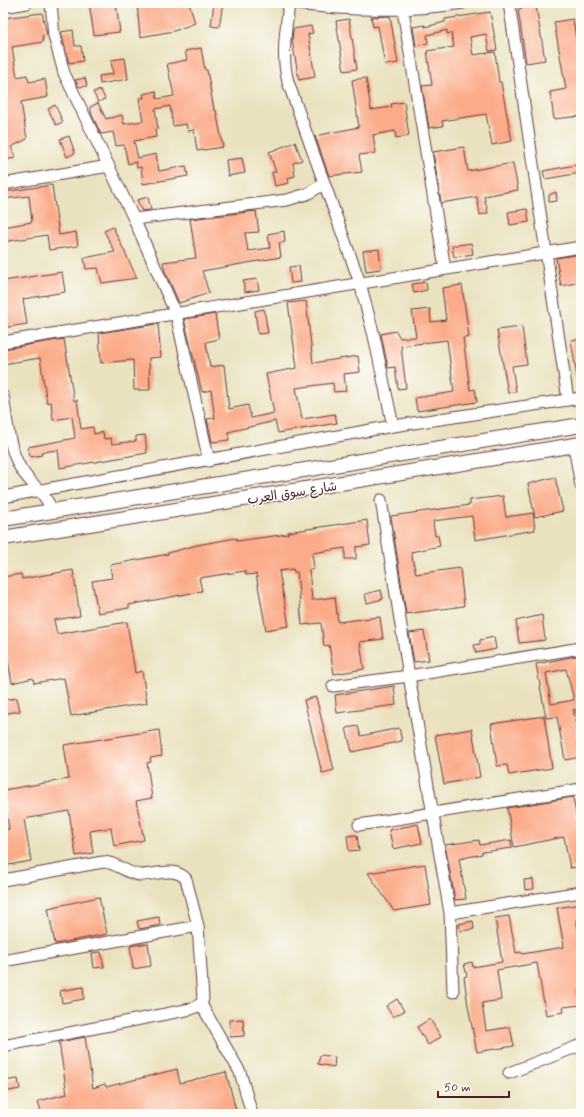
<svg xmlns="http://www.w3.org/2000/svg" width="584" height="1117" viewBox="0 0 584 1117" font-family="Mynerve,'Playpen Sans Arabic',sans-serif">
	<rect width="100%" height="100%" fill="#fdfcf7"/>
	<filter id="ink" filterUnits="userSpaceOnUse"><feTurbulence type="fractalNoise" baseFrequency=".025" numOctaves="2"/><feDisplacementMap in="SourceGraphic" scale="8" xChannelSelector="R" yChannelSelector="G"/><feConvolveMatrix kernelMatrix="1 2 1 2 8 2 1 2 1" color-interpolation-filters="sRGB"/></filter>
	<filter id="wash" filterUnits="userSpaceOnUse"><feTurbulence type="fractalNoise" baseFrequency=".012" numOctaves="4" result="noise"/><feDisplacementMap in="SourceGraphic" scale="16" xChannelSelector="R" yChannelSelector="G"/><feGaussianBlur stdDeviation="0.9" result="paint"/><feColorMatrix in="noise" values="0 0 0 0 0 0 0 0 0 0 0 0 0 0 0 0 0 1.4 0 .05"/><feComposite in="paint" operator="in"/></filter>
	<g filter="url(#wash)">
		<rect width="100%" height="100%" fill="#eae2bf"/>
		<g id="blocks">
			<path fill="#fbab89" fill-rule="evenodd" d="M89 3H116L120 32 94 35Z
				M137 3H189L195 23 174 31 140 37Z
				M214 3H223L219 27 211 26Z
				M536 6 545 60 526 63 518 9Z
				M490 12 497 50 489 51 486 34 470 37 473 55 495 52 499 82H501L506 110 512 141 492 145 486 114 442 121 443 126 429 128 422 86 432 85 427 51 454 47 451 33 447 34V30L427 35 428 43 416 46 413 27 425 25V27L445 22V19Z
				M42 13 47 35 42 36 43 42 12 47 17 77 27 75 29 82 45 79 48 97 21 102 27 139 11 147 16 158 3 160V18Z
				M390 16 398 63 385 65 378 26 373 27 371 17Z
				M349 19 357 69 344 71 336 21Z
				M573 19 577 46 581 45V116L554 119 550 92 566 89 554 22Z
				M311 26 313 33 308 34 315 77 299 80 292 40 293 29Z
				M73 30 75 46H81L83 61 69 63 61 32Z
				M201 48 205 70H207L214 110H216L223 147 197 151 194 130 188 131 186 124 173 126 170 106 155 109 158 129 155 130 156 137 134 141 138 158 156 154 159 171 186 166 188 176 143 184 141 167 137 168 136 162 128 164 124 145 116 146 113 132 101 134 92 115 90 107 98 103 106 119 122 115 124 124 143 121 139 98H144L143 94 156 91 157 99 174 96 167 64 187 60 185 51Z
				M125 58 128 79 100 84 99 76 113 74 111 60Z
				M85 78 87 86 79 87 75 80Z
				M366 78 371 110 392 107 391 104 404 102 409 136 396 138 395 131 373 135 376 153 359 155 362 172 329 176 315 136 359 127 352 80Z
				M101 90 105 99 98 102 93 92Z
				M55 105 63 122 56 125 48 109Z
				M69 136 75 153 67 157 60 139Z
				M295 142 302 160 293 163 295 176 288 178 289 183 275 186 272 172H276L269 152Z
				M464 147 468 171 513 163 518 190 484 196 488 213 480 215 477 197 441 203 433 152Z
				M242 158 245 173 228 176 226 160Z
				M581 164V173L545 179 543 171Z
				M52 185 59 235 76 232 78 246 49 250 47 235 3 242V227L32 222 29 196 3 199V192Z
				M556 192 557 201 549 202V195Z
				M148 197 151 210 142 211 137 200Z
				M527 209 529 222 510 225 508 212Z
				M256 211 259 232 245 233 248 251 270 248 268 234 284 231 285 242 279 243 281 257 202 271 209 293 179 303 165 271 163 262 196 258 190 219Z
				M113 227 137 278 102 283 98 268 86 269 84 258 115 252 104 231Z
				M471 243 473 254 454 257 452 246Z
				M379 249 381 269 366 271 363 251Z
				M581 254V282L561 286 556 258Z
				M299 266 301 282 291 283 289 267Z
				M62 272 65 292 23 299 27 324 3 328V281Z
				M257 279 259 290 245 292 243 281Z
				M426 282 427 290 414 293 412 284Z
				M462 285 469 337 463 338 470 390 475 389 477 402 417 411 415 398 454 392 447 340 401 346 406 388 398 389 395 367 388 368 381 334 396 331 400 338 416 337 412 311 430 309 431 322 446 320 442 288Z
				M306 301 313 363 358 356 360 372 344 374 346 391 334 392 333 383 296 388 302 419 335 414 337 423 278 433 275 421 228 432 229 440 212 442 207 419 215 418 211 390 202 392 184 319 215 314 219 339 206 342 210 367 224 365 229 409 248 405 251 418 274 413 266 374 297 368 288 303Z
				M264 309 268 333 258 334 255 311Z
				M158 324 161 357 149 358 150 390H134L133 360 101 363 99 333Z
				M522 327 527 364 512 366 516 392 508 393 497 330Z
				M64 339 74 401 77 400 81 429 93 427 94 434 103 432 104 439 111 438 112 444 136 441V436L145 435 147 453 60 468 58 450 41 452 42 455 30 457 28 447 75 438 72 417 53 420 51 402 47 403 40 358 3 364V349Z
				M581 339V377H577L571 340Z
				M555 477 563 511 535 517 528 484Z
				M503 496 506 517 533 513 535 530 475 540 472 516 433 521 435 536H438L440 546 411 552 416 574 460 568 464 606 406 614 391 516 470 505V500Z
				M367 520 370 545 356 547V559H345V548L312 553 314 569 309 570 312 600 335 597 338 622 380 617 383 639 360 642 364 669 334 674 329 645 324 646 321 623 302 625 297 572H294L293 569 279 571 289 626 266 630 256 574 246 575 245 571 199 578 202 591 129 605V608L98 613 92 581 112 578 110 565 168 554V553L197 545 236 538 237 541 288 534V532Z
				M73 570 80 616 54 620 57 634 127 622 135 673 142 671 147 703 71 716 64 678 34 683 33 678 12 683 3 632V577L21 574 22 579Z
				M381 590 383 599 367 603 365 594Z
				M542 615 545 640 519 643 516 621Z
				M424 631 429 660 414 662 409 633Z
				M494 637 496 649 476 653 474 645 480 644V640Z
				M581 655V717L577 718 575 709H573L578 741 581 740V757L565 760 557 717 546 718 536 664ZM566 669 574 700 551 704 546 673Z
				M394 686 396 705 337 713 335 695Z
				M316 697 334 770 322 773 304 700Z
				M17 698 20 711 3 714V700Z
				M544 716 552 768 509 775 507 765 497 766 491 724Z
				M358 726 361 736 399 728 402 741 352 752 346 728Z
				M472 729 480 777 444 784 435 735Z
				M159 730 162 756 150 758 151 762 147 763 152 798 136 801 144 840 114 846 111 828 90 831 93 853 76 856 69 811 24 819 31 861 3 866V830L9 829 3 790 69 779 64 745Z
				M573 797 581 843V866L570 868 564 837 514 847 507 808Z
				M418 824 422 843 393 849 389 830Z
				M357 835 359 850 349 851 347 836Z
				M479 840 480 845 511 840 512 848 482 852V854L459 859 466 899 455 900 445 845Z
				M425 864 431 905 394 911 368 873Z
				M533 879 534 889 525 890 524 880Z
				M99 897 107 934 55 944 48 908Z
				M581 904V919L576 920 581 942V991H578L581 1005 563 1007 564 1012 546 1015 537 963 497 970 501 1000 482 1003 486 1031 510 1027 514 1046 477 1052 468 1006 464 977 467 976 464 964 472 962 473 967 502 962 495 918 509 916 516 953 521 952 522 954 564 947 557 908Z
				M159 917 160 925 139 929 137 921Z
				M473 921 474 929 460 931 459 924Z
				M148 943 151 966 133 969 130 946Z
				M101 952 104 967 94 968 92 953Z
				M83 987 84 999 62 1003 60 991Z
				M397 999 404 1011 393 1017 386 1006Z
				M243 1019 244 1036 230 1037 229 1020Z
				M430 1019 441 1037 428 1045 417 1027Z
				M85 1037 93 1088 105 1084 106 1087 177 1069 180 1083 226 1072 237 1114H42L38 1101 67 1094 59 1042Z
				M320 1055 335 1057 334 1067 318 1064Z
				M18 1079 20 1089 3 1092V1081Z"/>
		</g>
	</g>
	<g filter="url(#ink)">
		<use href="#blocks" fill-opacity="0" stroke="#623c41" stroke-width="1"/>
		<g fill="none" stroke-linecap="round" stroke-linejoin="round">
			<g stroke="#623c41" stroke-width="13">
				<path id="minor" d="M51 3 54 36 64 73 134 219 176 314 209 461
					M289 3C286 30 281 55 288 82L360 283 374 336 393 426
					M289 3C348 11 405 12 463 3
					M509 3 568 400
					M3 7 27 3
					M403 10 445 269
					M3 184 109 166
					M134 219 287 200 307 194 324 184
					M3 342 581 247
					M3 396C7 420 8 447 21 469 30 484 47 494 52 511
					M574 446 581 486
					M3 497 393 426 581 398
					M381 500 409 676 450 913 453 992
					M333 686 409 676 581 648
					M359 825 581 789
					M3 880 103 862C117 862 128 875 141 875 157 875 174 866 186 879L198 926 203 999 201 1004 191 1009 3 1046
					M450 913 581 892
					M3 961 198 926
					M201 1004 240 1072 252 1114
					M509 1073 581 1045"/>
			</g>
			<g stroke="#623c41" stroke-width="16">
				<path id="major" d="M3 519 581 425
					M3 538 581 444"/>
			</g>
			<use href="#minor" stroke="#fff" stroke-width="11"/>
			<use href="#major" stroke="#fff" stroke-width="14"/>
		</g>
	</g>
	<g text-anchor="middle" stroke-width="3" stroke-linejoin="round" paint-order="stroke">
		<g font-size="13" fill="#4a1f2b" stroke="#fdfcf7">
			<text transform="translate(292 492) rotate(-9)" y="5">شارع سوق العرب</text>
		</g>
	</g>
	<rect width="584" height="1117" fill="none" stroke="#fdfcf7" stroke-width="16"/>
	<path d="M438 1091v6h71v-6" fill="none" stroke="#4a1f2b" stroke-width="2"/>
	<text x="444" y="1091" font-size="12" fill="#4a1f2b" stroke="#fdfcf7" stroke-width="3" paint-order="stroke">50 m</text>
</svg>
